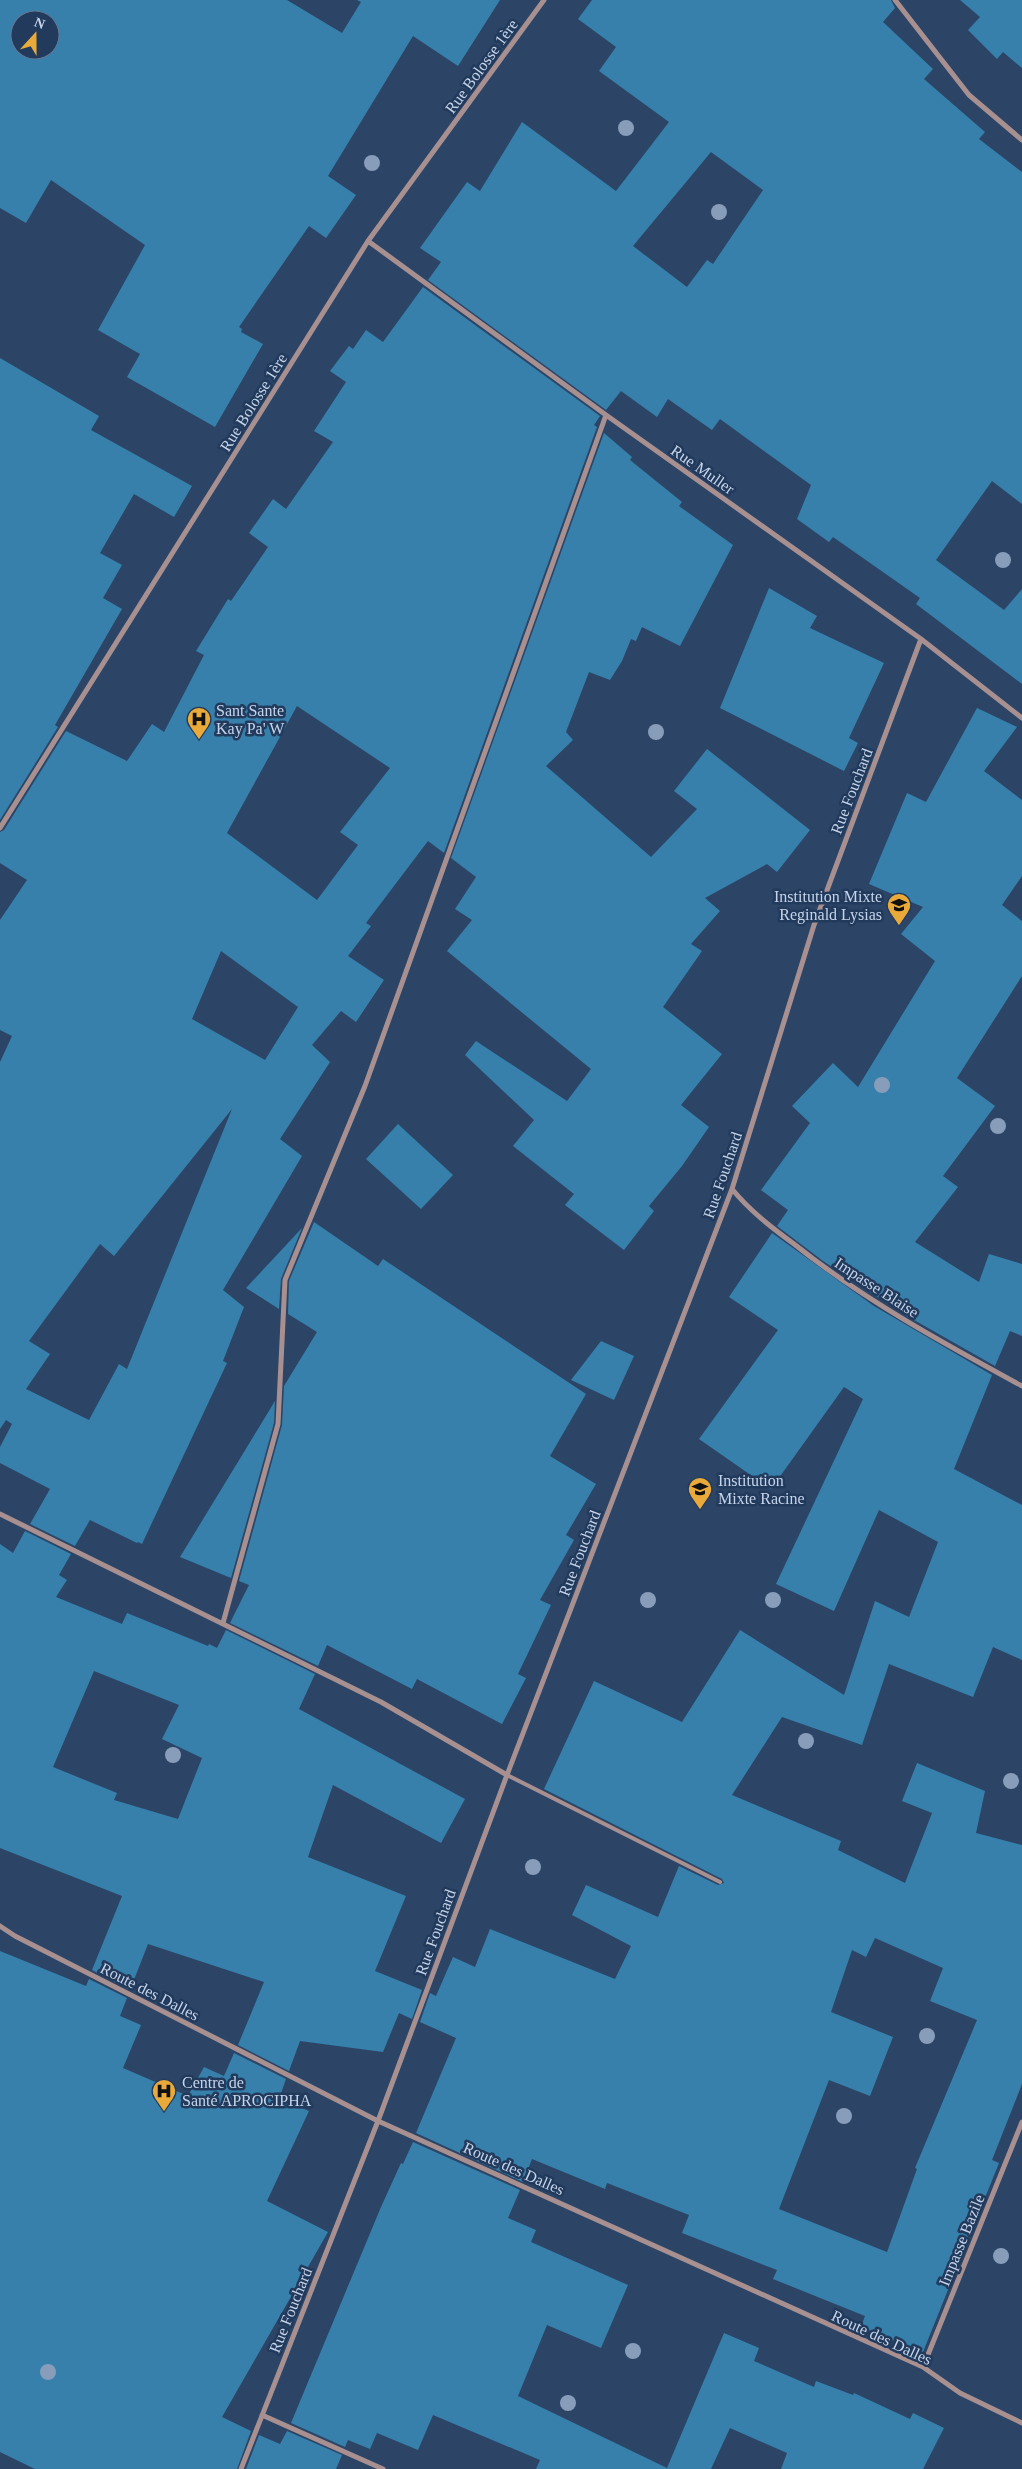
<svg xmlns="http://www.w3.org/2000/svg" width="1022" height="2469" viewBox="0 0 1022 2469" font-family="'Times New Roman',serif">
	<rect width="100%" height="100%" fill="#2c4567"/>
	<path fill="#3680ab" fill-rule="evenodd" d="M0 0H287L342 33 361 2 357 0H500L458 66 413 36 328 176 356 195 326 238 309 226 239 327 242 329 241 332 263 344 215 427 127 377 140 354 98 330 145 245 51 180 26 223 0 208ZM20 20H50V50H20Z
		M592 0H891L895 8 883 22 933 69 924 79 985 132 979 139 1022 172V504L992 481 936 560 1004 610 1022 589V684L916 604 920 598 833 537 829 542 797 519 811 485 720 419 712 430 668 399 657 417 621 391 606 410 428 280 441 262 420 248 467 182 480 191 522 122 616 191 669 122 599 71 616 47 578 19ZM711 152 763 190 713 264 707 260 687 287 633 246Z
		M960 0H1022V68L1003 52 997 59 968 30 980 17Z
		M423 287 600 416 594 425 597 427 444 853 428 841 366 923 371 926 348 956 384 980 356 1022 341 1011 312 1045 330 1062 280 1139 302 1156 223 1290 244 1307 223 1361 227 1363 142 1544 138 1542 137 1543 90 1520 75 1546 30 1524 50 1489 0 1463V1447L12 1424 6 1420 0 1429V1062L12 1036 0 1030V920L27 880 0 863V832L4 830 66 731 127 761 152 724 164 732 204 655 196 651 228 599 231 601 268 547 249 533 273 499 286 509 333 442 314 431 346 382 330 371 349 346 353 349 366 330 383 342ZM297 706 390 768 340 832 358 845 317 900 227 833ZM221 951 298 1007 265 1060 192 1019ZM232 1109 127 1369 119 1364 89 1420 26 1389 50 1354 29 1341 100 1244 114 1256Z
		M0 358 99 416 91 430 192 486 174 517 134 494 100 553 122 565 103 598 122 609 55 725 58 727 0 820Z
		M604 433 632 457 630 460 682 502 679 506 733 545 680 646 642 627 636 641 631 639 622 661 610 680 589 672 566 732 573 740 546 766 651 857 697 809 674 791 707 749 810 830 777 872 767 864 705 898 720 911 691 944 702 951 663 1007 722 1054 681 1105 709 1127 682 1166 649 1206 654 1211 624 1250 565 1205 574 1194 513 1146 534 1120 465 1055 476 1041 567 1101 591 1069 447 951 472 920 455 909 476 877 451 858Z
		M769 588 817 616 810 628 884 663 849 738 858 743 844 771 720 708Z
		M977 708 1017 727 984 771 1022 800V876L1002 905 1022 921V976L957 1078 995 1106 943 1176 958 1187 915 1242 979 1282 989 1254 1022 1264V1336L1010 1331 995 1366 907 1316 823 1261 777 1226 788 1210 761 1190 810 1123 792 1106 833 1063 858 1087 935 961 901 934 923 907 869 884 907 793 926 802Z
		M398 1124 453 1175 421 1209 366 1159Z
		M314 1222 378 1266 383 1259 586 1394 550 1456 596 1484 566 1535 574 1540 540 1600 551 1605 518 1674 526 1678 502 1724 417 1679 412 1689 327 1645 318 1666 230 1623 249 1585 239 1581 282 1425 284 1386 317 1332 288 1314 289 1281Z
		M302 1228 281 1279 279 1309 246 1288Z
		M772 1233 874 1306 992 1375 954 1469 1022 1505V1660L993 1647 973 1697 889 1664 862 1745 782 1717 732 1795 841 1841 838 1850 905 1883 932 1813 902 1801 917 1763 985 1791 976 1833 1022 1845V2084L992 2160 999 2163 923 2352 861 2327 865 2316 773 2279 777 2270 682 2233 689 2215 607 2183 605 2189 532 2159 523 2182 416 2133 456 2038 420 2022 430 1993 436 1996 453 1957 475 1967 490 1929 615 1979 631 1946 572 1915 586 1885 658 1917 679 1866 718 1885 724 1883 722 1879 544 1789 594 1681 682 1722 740 1630 844 1695 875 1601 909 1617 938 1542 879 1510 834 1611 776 1584 863 1399 844 1387 771 1489 699 1439 778 1330 729 1297ZM875 1938 943 1968 930 2001 977 2020 915 2168 917 2169 887 2252 779 2209 829 2080 870 2096 893 2037 831 2012 852 1950 866 1957Z
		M601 1341 634 1356 614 1400 571 1380Z
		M275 1401 274 1423 231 1578 180 1557Z
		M25 1531 71 1554 59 1575 67 1580 56 1597 122 1624 127 1613 208 1646 209 1644 217 1648 226 1630 315 1674 299 1709 465 1799 441 1843 333 1785 308 1857 406 1896 375 1971 422 1990 412 2019 399 2013 383 2052 300 2041 289 2071 238 2045 264 1982 148 1944 130 1990 92 1970 122 1896 0 1848V1544L13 1553ZM94 1671 179 1705 162 1739 202 1758 178 1819 114 1800 117 1793 53 1767Z
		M0 1951 86 1986 89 1979 127 1998 120 2016 141 2025 123 2068 188 2096 204 2067 224 2076 234 2053 286 2079 279 2099 309 2111 267 2201 328 2232 222 2417 251 2431 237 2469H35L0 2452Z
		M413 2142 520 2190 508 2218 536 2230 531 2242 628 2285 601 2348 547 2325 518 2396 667 2468 724 2333 759 2348 754 2361 814 2387 816 2381 853 2395 854 2393 910 2419 913 2413 944 2428 923 2469H781L787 2453 730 2428 711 2469H536L540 2460 433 2415 418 2450 377 2433 370 2449 348 2440 345 2447 291 2423 381 2207 401 2163 403 2164Z
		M287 2431 342 2455 336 2469H246L259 2435 280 2444Z"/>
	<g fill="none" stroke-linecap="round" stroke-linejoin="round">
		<path stroke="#a99090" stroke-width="4" d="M507 1775 720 1882"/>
		<path stroke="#a99090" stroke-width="5" d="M895 0 969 95 1022 140
			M368 241 606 415 921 639 1022 718
			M0 828 368 241 544 0
			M732 1189C750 1211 771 1227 794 1244 864 1300 943 1343 1022 1386
			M0 1514 381 1702 507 1775
			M223 1623 278 1424 285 1280 365 1086 606 415
			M0 1926 15 1936 378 2121 923 2367 960 2393 1022 2423
			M923 2367 1022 2122
			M262 2415 383 2469
			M241 2469 378 2121 507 1775 732 1189 814 925 921 639"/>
	</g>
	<g fill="#889dba">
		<circle cx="626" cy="128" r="8"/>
		<circle cx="372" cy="163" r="8"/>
		<circle cx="719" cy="212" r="8"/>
		<circle cx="1003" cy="560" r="8"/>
		<circle cx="656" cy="732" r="8"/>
		<circle cx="882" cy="1085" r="8"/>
		<circle cx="998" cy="1126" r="8"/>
		<circle cx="648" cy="1600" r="8"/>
		<circle cx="773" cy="1600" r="8"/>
		<circle cx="806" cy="1741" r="8"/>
		<circle cx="173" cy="1755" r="8"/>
		<circle cx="1011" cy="1781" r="8"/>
		<circle cx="533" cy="1867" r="8"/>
		<circle cx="927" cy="2036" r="8"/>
		<circle cx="844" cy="2116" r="8"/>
		<circle cx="1001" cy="2256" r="8"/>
		<circle cx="633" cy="2351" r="8"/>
		<circle cx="48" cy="2372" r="8"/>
		<circle cx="568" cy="2403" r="8"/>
	</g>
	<defs>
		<g id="hospital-pin" transform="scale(1.25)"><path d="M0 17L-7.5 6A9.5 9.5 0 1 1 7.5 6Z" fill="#eaaa39" stroke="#223a5c"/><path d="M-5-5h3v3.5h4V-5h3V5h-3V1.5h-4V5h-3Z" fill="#111"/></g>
		<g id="school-pin" transform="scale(1.25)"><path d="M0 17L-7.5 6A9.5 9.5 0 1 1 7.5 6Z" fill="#eaaa39" stroke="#223a5c"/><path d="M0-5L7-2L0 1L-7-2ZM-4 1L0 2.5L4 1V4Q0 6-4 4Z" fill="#111"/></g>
	</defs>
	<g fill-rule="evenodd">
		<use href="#hospital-pin" x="199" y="719"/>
		<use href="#school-pin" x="899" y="905"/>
		<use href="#school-pin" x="700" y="1489"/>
		<use href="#hospital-pin" x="164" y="2091"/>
	</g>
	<g text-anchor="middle" stroke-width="5" stroke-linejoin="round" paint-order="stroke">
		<g font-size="16" fill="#c5d4ea" stroke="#223a5c">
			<text transform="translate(481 66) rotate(-54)" y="6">Rue Bolosse 1ère</text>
			<text transform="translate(253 402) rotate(-58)" y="6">Rue Bolosse 1ère</text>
			<text transform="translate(703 469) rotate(35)" y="6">Rue Muller</text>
			<text transform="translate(851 791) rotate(-69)" y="6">Rue Fouchard</text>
			<text transform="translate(722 1175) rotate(-71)" y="6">Rue Fouchard</text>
			<text transform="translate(877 1287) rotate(33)" y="6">Impasse Blaise</text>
			<text transform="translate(579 1553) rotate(-69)" y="6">Rue Fouchard</text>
			<text transform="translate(435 1932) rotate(-70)" y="6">Rue Fouchard</text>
			<text transform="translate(150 1991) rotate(27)" y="6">Route des Dalles</text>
			<text transform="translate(514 2168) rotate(24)" y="6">Route des Dalles</text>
			<text transform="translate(961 2240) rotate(-68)" y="6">Impasse Bazile</text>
			<text transform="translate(290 2310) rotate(-68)" y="6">Rue Fouchard</text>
			<text transform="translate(882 2337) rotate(25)" y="6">Route des Dalles</text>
		</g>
		<g font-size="16" fill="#c5d4ea" stroke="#223a5c" text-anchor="start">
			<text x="216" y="716">Sant Sante<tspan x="216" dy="18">Kay Pa' W</tspan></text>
			<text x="882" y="902" text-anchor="end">Institution Mixte<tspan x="882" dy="18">Reginald Lysias</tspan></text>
			<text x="718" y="1486">Institution<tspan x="718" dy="18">Mixte Racine</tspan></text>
			<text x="182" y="2088">Centre de<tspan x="182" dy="18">Santé APROCIPHA</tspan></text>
		</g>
	</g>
	<g transform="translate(35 35) rotate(21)"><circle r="24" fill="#223a5c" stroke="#637895"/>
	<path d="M0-4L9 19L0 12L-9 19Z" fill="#eaaa39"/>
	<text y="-8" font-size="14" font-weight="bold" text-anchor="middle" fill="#c5d4ea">N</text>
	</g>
</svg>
